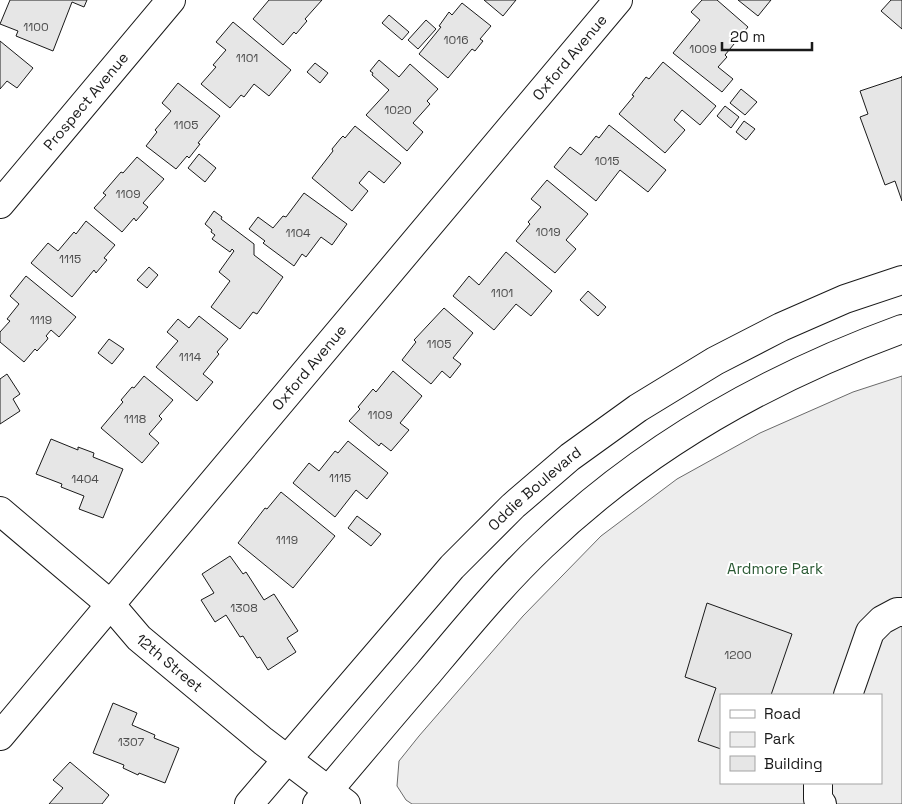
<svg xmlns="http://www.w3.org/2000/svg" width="902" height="804" viewBox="0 0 902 804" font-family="'Space Grotesk',sans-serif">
	<rect width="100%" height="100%" fill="#fff"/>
	<path fill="#ededed" stroke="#6a6a6a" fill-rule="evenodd" d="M902 376V804H412L406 800 397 786 399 761 419 736 523 616 601 536 677 479 760 433 853 392ZM721 695H881V783H721Z"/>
	<path fill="#e6e6e6" stroke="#1a1a1a" d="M10 0H87L84 7 72 2 53 51 16 36 18 31 0 24Z
		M269 0H322L305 19 307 21 296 34 294 32 283 45 253 19Z
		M484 0H516L503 16Z
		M702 0H717L748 27 725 55 727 57 718 67 733 79 722 92 673 53 700 20 691 12Z
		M738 0H771L758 16Z
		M891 0H902V29L881 11Z
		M462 3 491 26 480 39 483 41 475 51 472 49 448 78 419 54 441 27 439 26 449 12 452 15Z
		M389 15 409 32 402 40 382 23Z
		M426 20 436 29 418 49 408 40Z
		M233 22 291 70 269 96 254 84 244 97 241 95 230 108 201 84 216 67 213 65 226 50 216 42Z
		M0 41 33 68 17 88 7 81 0 89Z
		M379 60 399 77 410 64 438 89 427 101 430 104 413 123 423 132 407 151 366 115 389 90 372 75 373 73 370 71Z
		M663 62 716 106 700 125 682 110 674 120 685 130 665 153 619 114 634 96 632 95 646 77 649 79Z
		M315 63 328 73 320 83 307 72Z
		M902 77V76V201L895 181 885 185 860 117 868 114 860 91Z
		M178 83 220 116 198 143 200 144 189 158 187 156 176 169 146 146 157 132 155 130 171 111 162 103Z
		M741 89 757 102 745 115 730 103Z
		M725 106 739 117 731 128 717 116Z
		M744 121 755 129 746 140 736 132Z
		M609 125 666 170 648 192 620 170 596 201 554 167 570 147 581 155 596 136 599 138Z
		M355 126 401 163 384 183 369 171 359 183 368 191 352 211 312 178 333 151 332 149 341 138 343 136 345 138Z
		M199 154 216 168 205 182 188 168Z
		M137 157 164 179 143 203 148 207 136 221 134 218 122 232 94 208 106 195 103 193 121 172 123 173Z
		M547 180 588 214 566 240 576 249 555 273 516 241 530 224 528 222 541 207 531 199Z
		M304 193 347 224 332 245 321 237 306 257 302 254 294 266 263 243 265 241 249 229 258 217 273 228 283 216 286 217Z
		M214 211 222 217 221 219 254 244V255L283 277 257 314 253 312 240 329 211 307 230 281 219 272 234 251 232 249 230 252 212 239 215 235 211 232 212 230 205 224Z
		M86 221 115 245 104 258 107 260 96 273 94 270 72 297 31 263 48 243 58 251 74 232 76 234Z
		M506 252 552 291 531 316 516 304 494 330 453 296 469 276 479 285Z
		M149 267 158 275 147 288 137 280Z
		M26 276 76 317 59 337 51 330 46 336 48 338 47 340 37 351 35 349 24 362 0 342V332L10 321 7 319 19 304 10 296Z
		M588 291 606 307 598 316 580 300Z
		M444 308 473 333 453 358 461 364 450 378 442 371 431 384 402 360 416 342 414 340Z
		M199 316 228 339 217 352 219 354 203 374 213 382 197 401 156 367 178 341 167 332 178 319 189 328Z
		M109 339 124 349 112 364 98 353Z
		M393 371 422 396 400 423 409 430 391 451 381 443 379 446 349 421 360 409 358 407 373 389 376 392Z
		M7 374 20 394 13 399 20 411 0 424V379Z
		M144 376 173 400 159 416 162 419 149 434 159 443 142 463 101 428 123 402 121 400 132 387 134 388Z
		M51 439 78 450V447L94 453 93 457 123 469 103 518 79 509 84 496 61 487 62 484 36 474Z
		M348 441 388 473 367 499 356 490 335 517 293 483 309 463 319 471 335 451 338 453Z
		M281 492 335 536 293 588 238 543 265 508 267 509Z
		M357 516 381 534 371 546 348 528Z
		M230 556 243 574 246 572 264 600 274 594 298 631 287 638 296 652 268 670 260 657 257 658 243 636 240 637 226 615 215 622 201 600 214 593 202 574Z
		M707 603 792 634 771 695H721V749L698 741 716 688 685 677Z
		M113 703 137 713 132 725 155 735 154 738 179 748 165 783 139 773 138 775 123 768 124 765 93 753Z
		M70 762 109 795 102 804H49L63 788 53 780Z"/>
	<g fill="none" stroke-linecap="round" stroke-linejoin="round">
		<g stroke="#1a1a1a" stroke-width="30">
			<g id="minor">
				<path id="s1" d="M0 204 171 0"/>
				<path id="s2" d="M0 511 110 604 139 638 263 741 346 804"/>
				<path d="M848 695 870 632 882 620 897 612H902"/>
				<path id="s3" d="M0 736 618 0"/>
				<path d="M818 783V799L822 804"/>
			</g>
		</g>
		<g stroke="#1a1a1a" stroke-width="30">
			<g id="major">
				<path id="s4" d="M249 804 452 567 513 506 570 457 638 408 715 361 781 327 845 299 902 280"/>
				<path d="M317 804C354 760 391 716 429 672 465 629 501 585 542 546 644 448 770 377 902 329"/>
			</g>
		</g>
		<use href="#minor" stroke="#fff" stroke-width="28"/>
		<use href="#major" stroke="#fff" stroke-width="28"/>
	</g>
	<g text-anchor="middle" stroke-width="4" stroke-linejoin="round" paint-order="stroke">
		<g font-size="12" fill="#4d4d4d">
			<text x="36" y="31">1100</text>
			<text x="456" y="44">1016</text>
			<text x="703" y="53">1009</text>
			<text x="247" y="62">1101</text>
			<text x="398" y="114">1020</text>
			<text x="186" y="129">1105</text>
			<text x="607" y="165">1015</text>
			<text x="128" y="198">1109</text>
			<text x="548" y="236">1019</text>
			<text x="298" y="237">1104</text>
			<text x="70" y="263">1115</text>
			<text x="502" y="297">1101</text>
			<text x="41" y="324">1119</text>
			<text x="439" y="348">1105</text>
			<text x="190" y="361">1114</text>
			<text x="380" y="419">1109</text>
			<text x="135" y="423">1118</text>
			<text x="340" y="482">1115</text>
			<text x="85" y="483">1404</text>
			<text x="287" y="544">1119</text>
			<text x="244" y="612">1308</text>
			<text x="738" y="659">1200</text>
			<text x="131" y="746">1307</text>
		</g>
		<g font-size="15" fill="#1a1a1a" stroke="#fff">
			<text dy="5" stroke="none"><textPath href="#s3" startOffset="886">Oxford Avenue</textPath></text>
			<text dy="5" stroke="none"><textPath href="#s1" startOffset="134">Prospect Avenue</textPath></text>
			<text dy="5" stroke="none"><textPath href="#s3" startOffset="481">Oxford Avenue</textPath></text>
			<text dy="5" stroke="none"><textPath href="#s4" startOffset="426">Oddie Boulevard</textPath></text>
			<text dy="5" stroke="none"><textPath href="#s2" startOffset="228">12th Street</textPath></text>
		</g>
		<g font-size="15" fill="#2b5a34" stroke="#fff">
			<text x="775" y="574">Ardmore Park</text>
		</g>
	</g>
	<rect x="720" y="694" width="162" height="90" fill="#ffffff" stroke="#a3a3a3"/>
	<rect x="730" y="710" width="25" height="8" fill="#ffffff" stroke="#a3a3a3"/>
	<text x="764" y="719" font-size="15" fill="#1a1a1a">Road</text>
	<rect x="730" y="732" width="25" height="15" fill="#ededed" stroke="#a3a3a3"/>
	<text x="764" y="744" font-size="15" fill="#1a1a1a">Park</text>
	<rect x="730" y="756" width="25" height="15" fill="#e6e6e6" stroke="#a3a3a3"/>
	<text x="764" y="769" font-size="15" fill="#1a1a1a">Building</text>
	<path d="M722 42v8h90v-8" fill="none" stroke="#1a1a1a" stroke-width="2.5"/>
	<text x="730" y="42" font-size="15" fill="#1a1a1a" stroke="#ffffff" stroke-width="4" paint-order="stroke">20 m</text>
</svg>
